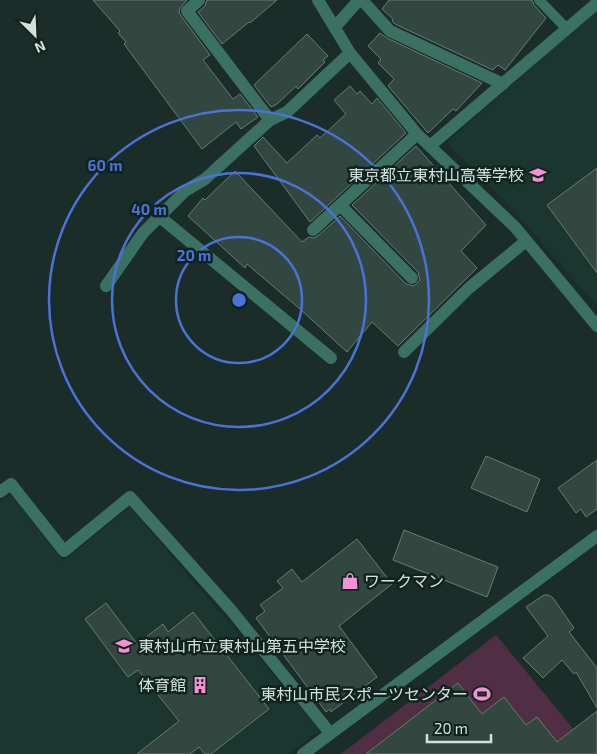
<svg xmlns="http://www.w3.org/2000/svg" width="597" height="754" viewBox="0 0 597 754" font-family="'Exo 2','Noto Sans JP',sans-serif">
	<rect width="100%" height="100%" fill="#1b2d28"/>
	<path fill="#1b362f" d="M597 10V306L508 204 451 147 448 141Z
		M11 494 63 561 130 507 320 730 288 754H0V503Z"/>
	<path fill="#502f45" d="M496 635 594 754H341Z"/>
	<path fill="#334741" stroke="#677c75" d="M93 0H187L180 8 179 13 210 55 203 60 233 99 240 94 258 117 241 129 236 122 202 149 124 44 126 42 118 33 120 31Z
		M207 0H277L250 23 249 22 222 44 198 12 205 6Z
		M389 0H532L534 5 546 18 505 70 498 65 493 70 395 24 392 21 393 19 382 9Z
		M380 33 387 38 482 83 456 111 453 109 428 133 388 86 394 79 378 63 381 59 368 46Z
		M307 34 328 56 323 60 325 62 298 89 296 86 277 104 271 107 254 85Z
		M350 86 357 94 360 91 372 104 377 98 406 133 310 222 254 146 263 137 287 163 317 135 320 138 346 114 334 100Z
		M416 146 486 225 461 251 477 268 398 346 372 322 347 352 300 309 247 264 245 268 188 216 203 198 205 200 235 171 302 242 309 237 314 238 318 236 340 216 406 284 414 286 420 280 418 272 352 205Z
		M597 168V273L547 205Z
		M486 456 540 479 527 512 471 488Z
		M597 460V509L586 517 581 509 576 513 558 488Z
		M404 530 498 567 487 597 393 560Z
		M357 539 392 584 339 626 377 677 331 712 330 709 326 712 256 618 265 611 260 605 283 588 277 581 292 569 302 582Z
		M544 595H549L553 598 574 628 569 632 597 668V708L576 672 574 674 562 660 543 678 523 658 548 636 526 607Z
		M106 603 137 644 163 624 168 632 193 612 269 709 211 754H205L199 747 190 754H137L179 721 138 670 128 677 85 619Z
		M458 683 482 714 504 697 526 725 537 717 557 742 597 711V754H366Z"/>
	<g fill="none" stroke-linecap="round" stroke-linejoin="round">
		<path stroke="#3a7162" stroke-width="10" d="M539 0 567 29"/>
		<path stroke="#3a7162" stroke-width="12" d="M199 0 187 11 270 120
			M318 0 350 53 417 134 515 227 597 326
			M362 0 390 31 503 84
			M335 27 359 0
			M430 146 597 3
			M340 205 412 278
			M160 217 331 358
			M313 230 417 134
			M106 286 143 233 185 191 205 179 270 120 287 112 350 53
			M404 352 469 288 526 241
			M0 492 11 484 64 551 130 497 231 610 330 733"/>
		<path stroke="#3a7162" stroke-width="12" d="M303 754 597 536"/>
	</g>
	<g fill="none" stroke="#4b72d9" stroke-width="2.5">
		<circle cx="239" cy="300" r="63"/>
		<circle cx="239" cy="300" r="127"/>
		<circle cx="239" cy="300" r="190"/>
	</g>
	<defs>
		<g id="school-bare" transform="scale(1.35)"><path d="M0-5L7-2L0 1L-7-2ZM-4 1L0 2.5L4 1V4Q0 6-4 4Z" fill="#f491d3" stroke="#11231e" stroke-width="2.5" paint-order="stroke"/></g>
		<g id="shop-bare" transform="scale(1.35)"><path d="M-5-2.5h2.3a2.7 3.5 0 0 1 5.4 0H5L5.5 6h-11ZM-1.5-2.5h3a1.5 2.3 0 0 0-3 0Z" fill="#f491d3" stroke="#11231e" stroke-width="2.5" paint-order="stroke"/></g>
		<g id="building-bare" transform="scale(1.35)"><path d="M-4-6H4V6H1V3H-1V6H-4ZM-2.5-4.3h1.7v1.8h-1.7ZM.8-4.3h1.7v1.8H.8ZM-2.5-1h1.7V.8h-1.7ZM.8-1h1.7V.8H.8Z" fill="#f491d3" stroke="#11231e" stroke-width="2.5" paint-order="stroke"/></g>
		<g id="stadium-bare" transform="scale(1.35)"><path d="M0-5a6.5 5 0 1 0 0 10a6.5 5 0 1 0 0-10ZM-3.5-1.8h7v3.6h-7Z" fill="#f491d3" stroke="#11231e" stroke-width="2.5" paint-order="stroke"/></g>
	</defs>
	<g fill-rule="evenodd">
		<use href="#school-bare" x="538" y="175"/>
		<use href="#shop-bare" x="350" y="581"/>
		<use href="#school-bare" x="124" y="646"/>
		<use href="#building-bare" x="200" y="685"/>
		<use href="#stadium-bare" x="482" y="694"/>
	</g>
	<g text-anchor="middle" stroke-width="5" stroke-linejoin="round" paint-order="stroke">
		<g font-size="16" fill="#d4e0dc" stroke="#11231e" text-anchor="end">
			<text x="524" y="181">東京都立東村山高等学校</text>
			<text x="364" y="587" text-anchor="start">ワークマン</text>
			<text x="138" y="652" text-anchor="start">東村山市立東村山第五中学校</text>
			<text x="186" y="691">体育館</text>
			<text x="468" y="700">東村山市民スポーツセンター</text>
		</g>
	</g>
	<circle cx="239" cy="300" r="8" fill="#4b72d9" stroke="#11231e" stroke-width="2.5"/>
	<g font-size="15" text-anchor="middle" font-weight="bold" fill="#4b72d9" stroke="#11231e" stroke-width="5" stroke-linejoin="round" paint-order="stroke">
		<text x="105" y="171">60 m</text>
		<text x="149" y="215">40 m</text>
		<text x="194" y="261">20 m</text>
	</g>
	<g transform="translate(35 35) rotate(156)" stroke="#11231e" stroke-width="4" paint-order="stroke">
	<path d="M0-4L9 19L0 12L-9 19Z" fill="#d4e0dc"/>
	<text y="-8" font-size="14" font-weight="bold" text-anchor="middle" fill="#d4e0dc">N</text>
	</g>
	<path d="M427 734v8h64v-8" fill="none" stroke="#d4e0dc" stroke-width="2.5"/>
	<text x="434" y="734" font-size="15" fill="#d4e0dc" stroke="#11231e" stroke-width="4" paint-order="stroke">20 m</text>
</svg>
